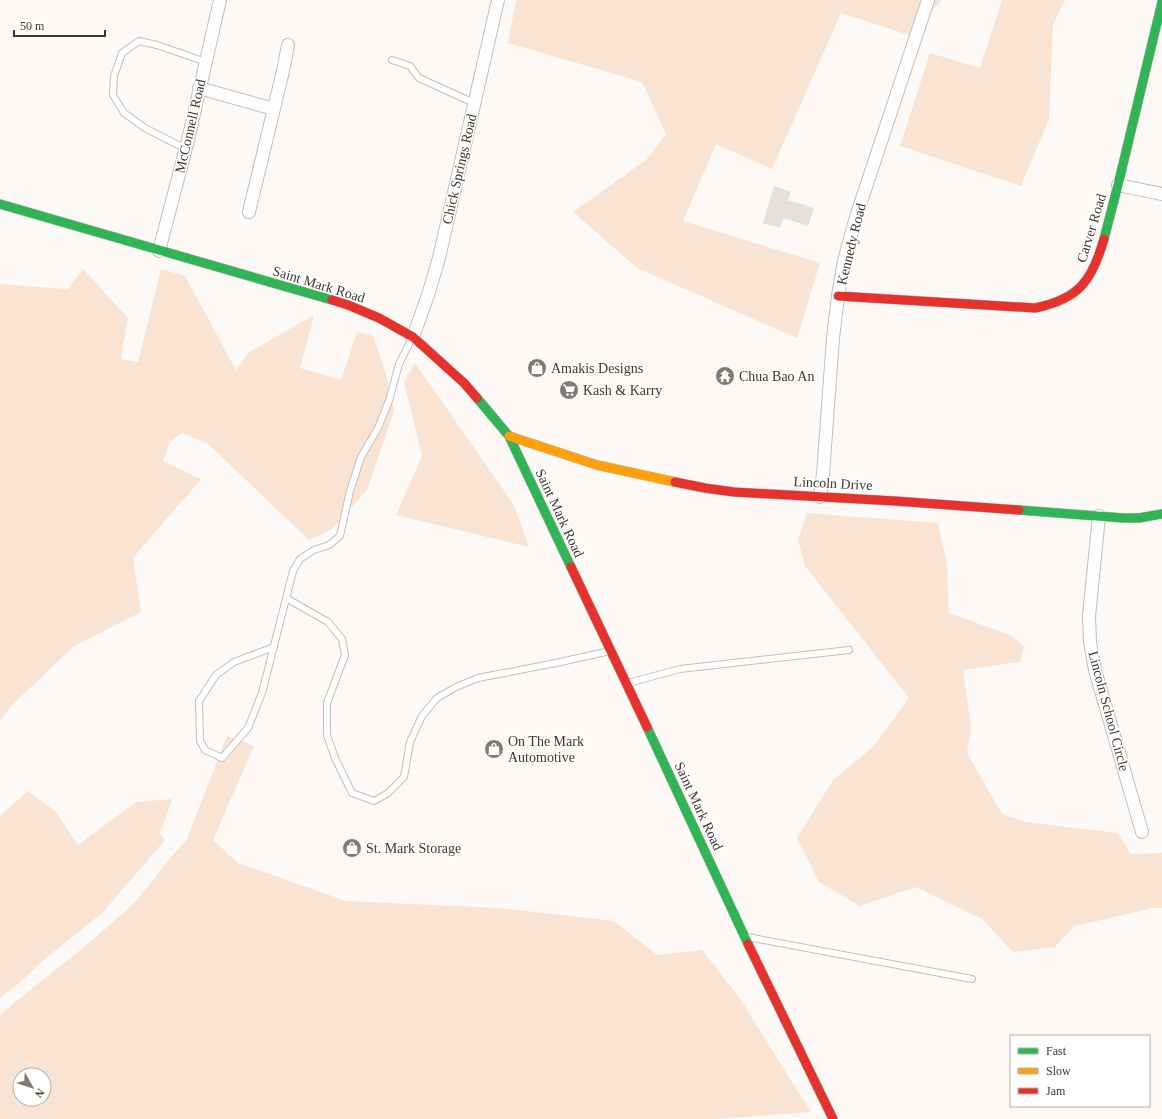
<svg xmlns="http://www.w3.org/2000/svg" width="1162" height="1119" viewBox="0 0 1162 1119" font-family="'Times New Roman',serif">
	<rect width="100%" height="100%" fill="#fcf9f7"/>
	<path fill="#f9e4d3" fill-rule="evenodd" d="M516 0H942L909 35 841 13 772 169 716 144 683 221 820 263 797 338 637 268 573 212 646 160 666 134 642 82 508 43Z
		M1002 0H1065L1053 25 1049 119 1021 186 900 146 930 53 980 68Z
		M83 269 128 318 121 359 138 362 161 269 185 276 236 370 249 352 314 315 300 368 341 380 357 332 373 336 386 374 394 411 367 490 332 529 309 540 207 443 182 433 170 442 163 461 201 479 133 558 141 612 74 646 10 707 0 722V284L68 289Z
		M415 363 514 505 529 547 396 515 422 456 404 381Z
		M807 513 938 523 947 565 949 613 1010 635 1024 646 1020 662 963 670 971 727 967 753 1002 814 1025 822 1118 833 1131 854 1162 853V908H1153L1075 926 1055 947 1013 952 982 919 916 887 860 906 819 882 797 838 833 780 873 747 909 698 805 566 798 540Z
		M227 736 254 746 213 840 238 863 346 901 499 908 614 921 657 955 702 950 739 997 811 1112 716 1119H0V1015C43 978 90 945 131 906 151 886 165 861 186 841ZM20 1075H44V1099H20Z
		M28 791 55 811 78 845 136 802 172 799 160 834 165 840 103 912 46 958 19 983 0 998V816Z"/>
	<path fill="#e5e0dc" d="M774 186 791 192 788 200 814 208 808 226 783 218 780 228 763 223Z"/>
	<g fill="none" stroke-linecap="round" stroke-linejoin="round">
		<g stroke="#c3beba" stroke-width="8">
			<path id="lane" d="M392 60 410 66 419 78 474 103
				M186 149 145 128 124 113 113 95 114 76 122 53 139 41 157 45 206 62
				M286 598 328 622 342 639 345 655 327 703V735L335 758 352 793 374 801 388 793 404 777 410 742 422 716 437 698 456 687 478 678 556 663 610 651
				M274 647 234 662 216 675 199 701 200 741 205 750 222 758 248 728 262 693 293 571 300 559 314 550 329 545 340 536 350 491 361 457 378 428 389 401 399 364 412 338
				M628 683 680 669 849 650
				M747 937 972 979"/>
		</g>
		<g stroke="#c3beba" stroke-width="14">
			<path id="street" d="M199 88 274 109
				M1118 185 1162 194
				M249 212 283 71 288 45
				M159 251 188 140 220 0
				M413 337 428 295 439 258 498 0
				M820 497 823 474 833 338 838 296 844 261 856 217 928 0
				M1099 516 1089 616 1090 642 1095 670 1142 832"/>
		</g>
		<g stroke="#c3beba" stroke-width="10">
			<path id="fast" d="M0 204 332 300
				M1104 239 1118 185 1162 2
				M477 398 509 436 571 567
				M1019 510 1123 518H1139L1162 514
				M647 727 748 944"/>
		</g>
		<g stroke="#c3beba" stroke-width="10">
			<path id="slow" d="M509 436 597 465 675 482"/>
		</g>
		<g stroke="#c3beba" stroke-width="10">
			<path id="jam" d="M838 296 1035 308C1079 299 1092 281 1104 239
				M332 300 348 305 379 318 413 337 464 383 477 398
				M675 482 705 488 734 492 895 501 1019 510
				M571 567 647 727
				M748 944 833 1119"/>
		</g>
		<use href="#lane" stroke="#fffefe" stroke-width="6"/>
		<use href="#street" stroke="#fffefe" stroke-width="12"/>
		<use href="#fast" stroke="#30b455" stroke-width="9"/>
		<use href="#slow" stroke="#ff9f0a" stroke-width="9"/>
		<use href="#jam" stroke="#e5322d" stroke-width="9"/>
	</g>
	<defs>
		<g id="shop-disc" transform="scale(1)"><circle r="9.5" fill="#817a75" stroke="#fff"/><path d="M-5-2.5h2.3a2.7 3.5 0 0 1 5.4 0H5L5.5 6h-11ZM-1.5-2.5h3a1.5 2.3 0 0 0-3 0Z" fill="#fff"/></g>
		<g id="temple-disc" transform="scale(1)"><circle r="9.5" fill="#817a75" stroke="#fff"/><path d="M0-6L5-2H3V0L6.5 2.5H4V6H1.5V3h-3V6H-4V2.5H-6.5L-3 0V-2H-5Z" fill="#fff"/></g>
		<g id="supermarket-disc" transform="scale(1)"><circle r="9.5" fill="#817a75" stroke="#fff"/><path d="M-6-5.5h2.5l.6 2H6L4.5 2H-2.5L-4.4-4H-6ZM-1.5 3.2a1.3 1.3 0 1 0 .1 0ZM3 3.2a1.3 1.3 0 1 0 .1 0Z" fill="#fff"/></g>
	</defs>
	<g fill-rule="evenodd">
		<use href="#shop-disc" x="537" y="368"/>
		<use href="#temple-disc" x="725" y="376"/>
		<use href="#supermarket-disc" x="569" y="390"/>
		<use href="#shop-disc" x="494" y="749"/>
		<use href="#shop-disc" x="352" y="848"/>
	</g>
	<g text-anchor="middle" stroke-width="3" stroke-linejoin="round" paint-order="stroke">
		<g font-size="14" fill="#3f362f" stroke="#fff">
			<text transform="translate(190 126) rotate(-77)" y="5">McConnell Road</text>
			<text transform="translate(459 169) rotate(-77)" y="5">Chick Springs Road</text>
			<text transform="translate(1091 228) rotate(-73)" y="5">Carver Road</text>
			<text transform="translate(851 244) rotate(-76)" y="5">Kennedy Road</text>
			<text transform="translate(319 284) rotate(17)" y="5">Saint Mark Road</text>
			<text transform="translate(833 483) rotate(3)" y="5">Lincoln Drive</text>
			<text transform="translate(560 513) rotate(65)" y="5">Saint Mark Road</text>
			<text transform="translate(1109 711) rotate(75)" y="5">Lincoln School Circle</text>
			<text transform="translate(699 806) rotate(65)" y="5">Saint Mark Road</text>
		</g>
		<g font-size="14" fill="#3f362f" stroke="#fff" text-anchor="start">
			<text x="551" y="373">Amakis Designs</text>
			<text x="739" y="381">Chua Bao An</text>
			<text x="583" y="395">Kash &amp; Karry</text>
			<text x="508" y="746">On The Mark<tspan x="508" dy="16">Automotive</tspan></text>
			<text x="366" y="853">St. Mark Storage</text>
		</g>
	</g>
	<rect x="1010" y="1035" width="140" height="72" fill="#ffffff" stroke="#b2afac"/>
	<rect x="1018" y="1048" width="20" height="6" fill="#30b455" stroke="#b2afac"/>
	<text x="1046" y="1055" font-size="12" fill="#3f362f">Fast</text>
	<rect x="1018" y="1068" width="20" height="6" fill="#ff9f0a" stroke="#b2afac"/>
	<text x="1046" y="1075" font-size="12" fill="#3f362f">Slow</text>
	<rect x="1018" y="1088" width="20" height="6" fill="#e5322d" stroke="#b2afac"/>
	<text x="1046" y="1095" font-size="12" fill="#3f362f">Jam</text>
	<g transform="translate(32 1087) rotate(129)"><circle r="19" fill="#ffffff" stroke="#b2afac"/>
	<path d="M0-3L7 15L0 10L-7 15Z" fill="#817a75"/>
	<text y="-6" font-size="11" font-weight="bold" text-anchor="middle" fill="#3f362f">N</text>
	</g>
	<path d="M14 30v6h91v-6" fill="none" stroke="#3f362f" stroke-width="2"/>
	<text x="20" y="30" font-size="12" fill="#3f362f" stroke="#ffffff" stroke-width="3" paint-order="stroke">50 m</text>
</svg>
